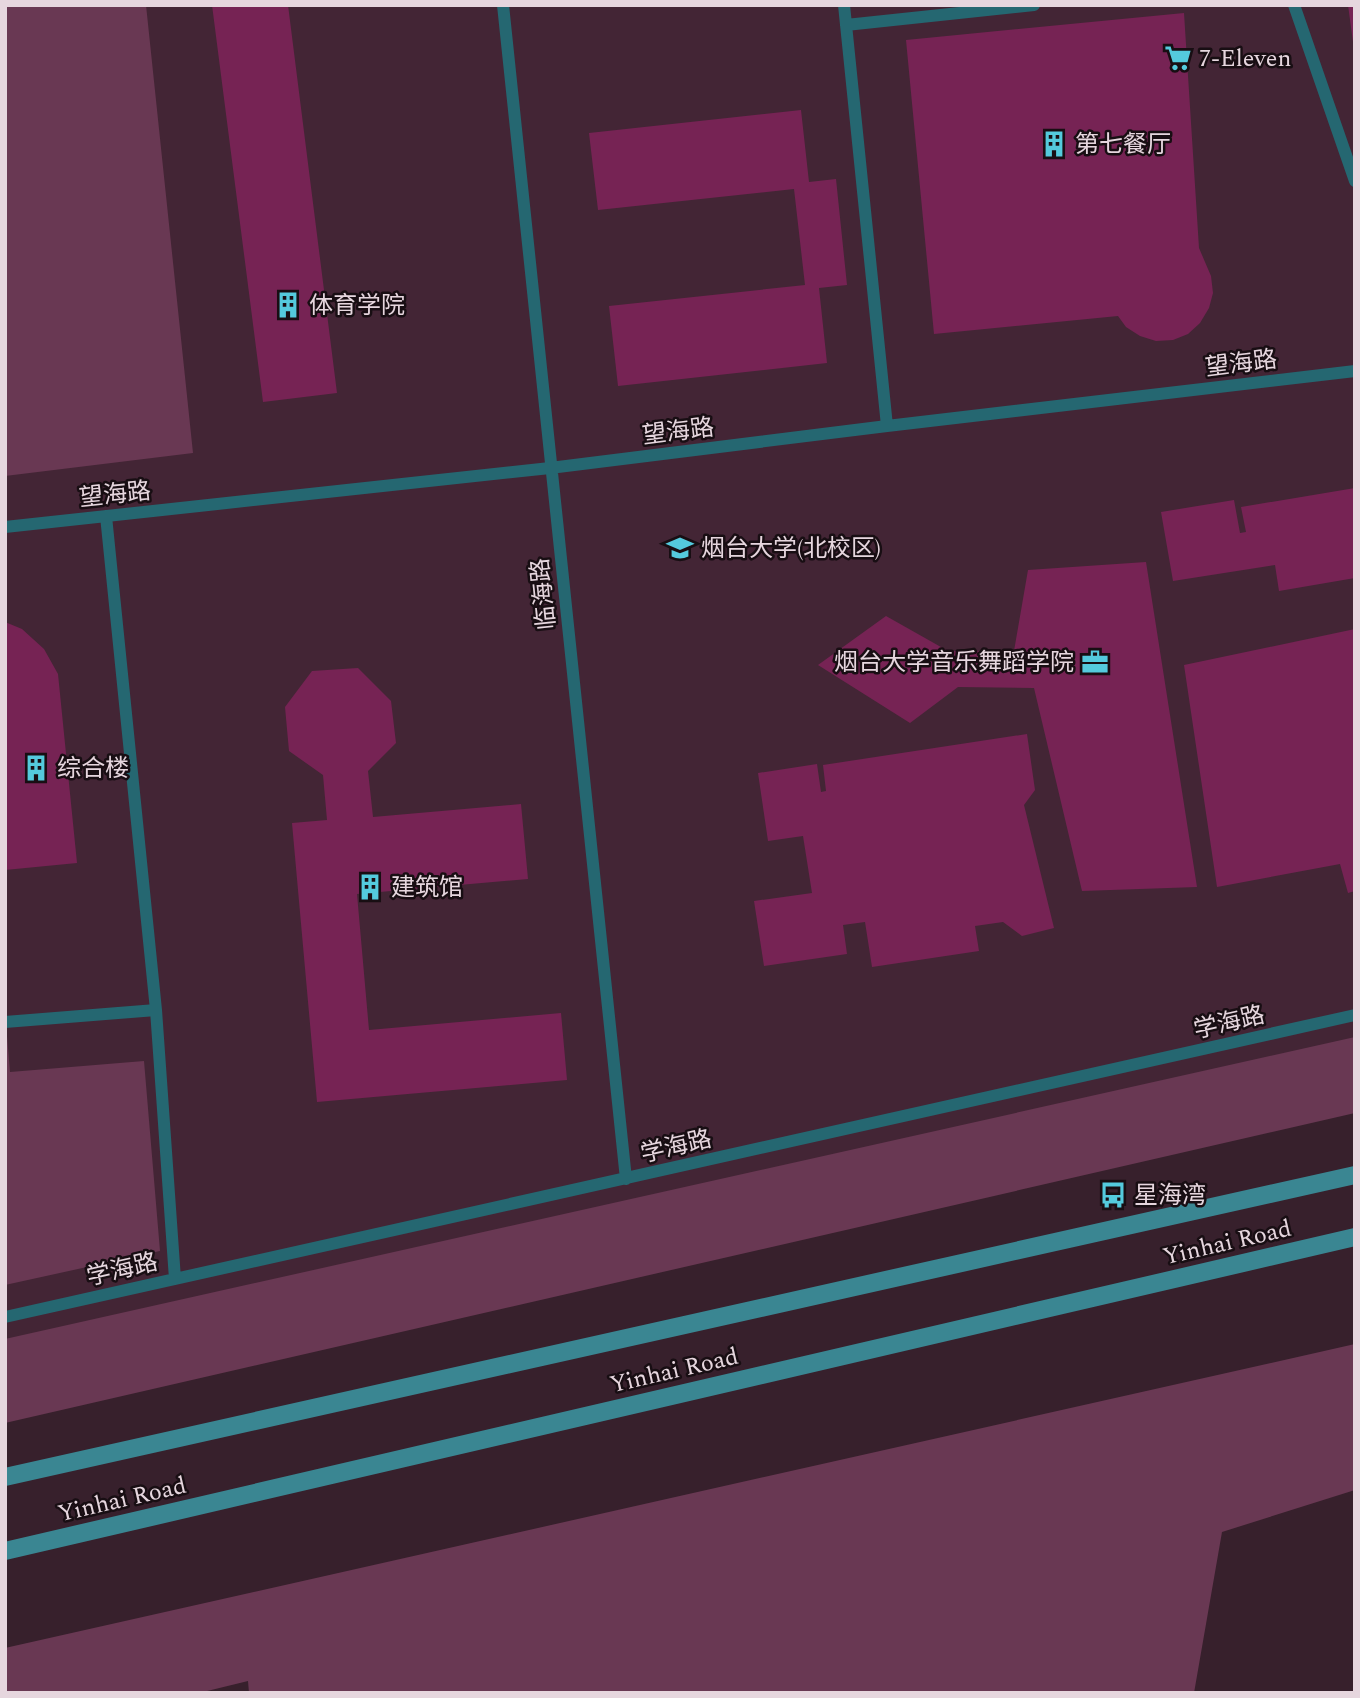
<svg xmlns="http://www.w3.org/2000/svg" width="1360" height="1698" viewBox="0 0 1360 1698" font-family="Spectral,'Noto Sans SC',serif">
	<rect width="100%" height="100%" fill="#37202c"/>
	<path fill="#432535" d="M5 5H1355V1092L5 1406Z"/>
	<path fill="#693853" d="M5 5H146L193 453 5 476Z
		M5 1036H7L10 1072 144 1061 160 1251 5 1285Z
		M1355 1037V1113L5 1423V1339Z
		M1355 1344V1490L1222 1532 1194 1693H249L248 1681 199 1693H5V1648Z"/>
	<path fill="#762354" d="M212 5H288L337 393 263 402Z
		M1348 5H1355V41L1353 42Z
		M1184 13 1199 248 1211 276 1213 293 1209 308 1200 323 1188 334 1173 340 1156 341 1140 336 1126 327 1118 316 934 334 906 40Z
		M801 110 809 182 836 179 847 285 819 288 827 363 618 386 609 306 805 285 794 189 598 210 589 133Z
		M1355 488V578L1279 591 1275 565 1173 581 1161 512 1234 500 1240 533 1246 532 1241 507Z
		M1146 562 1197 887 1082 891 1034 688 958 687 910 723 818 665 886 616 948 651H1014L1028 570Z
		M5 622 22 629 44 649 58 674 77 863 5 870Z
		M1355 629V891L1348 893 1340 864 1217 887 1184 665Z
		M358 668 391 701 396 743 368 771 373 817 521 804 528 879 357 894 369 1030 561 1013 567 1080 317 1102 292 823 327 820 323 775 289 751 285 707 312 671Z
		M1027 734 1035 790 1024 805 1054 928 1022 936 1003 922 975 926 979 951 872 967 865 922 843 925 847 954 764 966 754 901 812 893 803 836 768 841 758 773 817 764 821 792 826 791 823 765Z"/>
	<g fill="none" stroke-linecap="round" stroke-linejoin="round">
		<path stroke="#256771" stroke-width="12" d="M503 5 626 1179
			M844 5 887 426
			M1294 5 1355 181
			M846 25 1034 5
			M106 516 156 1010 175 1279
			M5 527 550 468 887 426 1355 371
			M5 1022 156 1010
			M5 1317 1355 1015"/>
		<path stroke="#3a8692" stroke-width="18" d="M5 1477 1355 1175
			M5 1551 1355 1237"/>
	</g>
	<defs>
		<g id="supermarket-bare" transform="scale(2.1)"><path d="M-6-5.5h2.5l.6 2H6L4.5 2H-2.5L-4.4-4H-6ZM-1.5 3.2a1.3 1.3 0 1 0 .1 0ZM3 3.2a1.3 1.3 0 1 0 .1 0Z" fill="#54cadd" stroke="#180e13" stroke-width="2.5" paint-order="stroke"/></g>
		<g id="building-bare" transform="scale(2.1)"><path d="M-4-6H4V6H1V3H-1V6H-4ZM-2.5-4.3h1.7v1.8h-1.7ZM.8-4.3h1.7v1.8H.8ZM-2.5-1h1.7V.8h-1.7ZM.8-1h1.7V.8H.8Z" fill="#54cadd" stroke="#180e13" stroke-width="2.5" paint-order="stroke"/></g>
		<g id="university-bare" transform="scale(2.1)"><path d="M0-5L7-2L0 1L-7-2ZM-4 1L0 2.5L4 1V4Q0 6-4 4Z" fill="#54cadd" stroke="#180e13" stroke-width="2.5" paint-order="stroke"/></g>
		<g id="office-bare" transform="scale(2.1)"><path d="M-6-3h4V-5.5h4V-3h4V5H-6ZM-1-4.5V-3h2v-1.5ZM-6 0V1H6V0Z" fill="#54cadd" stroke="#180e13" stroke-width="2.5" paint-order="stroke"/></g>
		<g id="bus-bare" transform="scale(2.1)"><path d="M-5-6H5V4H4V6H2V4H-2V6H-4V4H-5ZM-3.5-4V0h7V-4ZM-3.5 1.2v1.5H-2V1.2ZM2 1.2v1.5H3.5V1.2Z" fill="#54cadd" stroke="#180e13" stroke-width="2.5" paint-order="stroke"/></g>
	</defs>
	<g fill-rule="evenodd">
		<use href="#supermarket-bare" x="1178" y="58"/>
		<use href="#building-bare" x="1054" y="144"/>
		<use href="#building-bare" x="288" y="305"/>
		<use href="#university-bare" x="680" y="548"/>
		<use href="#office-bare" x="1095" y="662"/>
		<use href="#building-bare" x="36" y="768"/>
		<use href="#building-bare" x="370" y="887"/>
		<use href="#bus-bare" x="1113" y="1195"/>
	</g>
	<g text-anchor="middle" stroke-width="5" stroke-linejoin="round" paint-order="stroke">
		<g font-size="24" fill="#e6d6de" stroke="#180e13" text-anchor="start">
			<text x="1199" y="66">7-Eleven</text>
			<text x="1075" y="152">第七餐厅</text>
			<text x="309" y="313">体育学院</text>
			<text x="701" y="556">烟台大学(北校区)</text>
			<text x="1074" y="670" text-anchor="end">烟台大学音乐舞蹈学院</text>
			<text x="57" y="776">综合楼</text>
			<text x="391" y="895">建筑馆</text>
			<text x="1134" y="1203">星海湾</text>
		</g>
		<g font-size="24" fill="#e6d6de" stroke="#180e13">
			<text transform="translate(1241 363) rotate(-7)" y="8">望海路</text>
			<text transform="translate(678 431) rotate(-7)" y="8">望海路</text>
			<text transform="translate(115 494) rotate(-6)" y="8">望海路</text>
			<text transform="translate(543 594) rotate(-96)" y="8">临海路</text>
			<text transform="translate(1229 1022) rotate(-13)" y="8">学海路</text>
			<text transform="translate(676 1146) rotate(-13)" y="8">学海路</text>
			<text transform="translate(1227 1242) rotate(-13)" y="8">Yinhai Road</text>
			<text transform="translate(122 1269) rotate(-13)" y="8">学海路</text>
			<text transform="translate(674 1370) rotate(-13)" y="8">Yinhai Road</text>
			<text transform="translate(122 1499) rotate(-13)" y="8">Yinhai Road</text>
		</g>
	</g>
	<rect width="1360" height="1698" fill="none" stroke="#e6d6de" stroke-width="14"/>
</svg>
